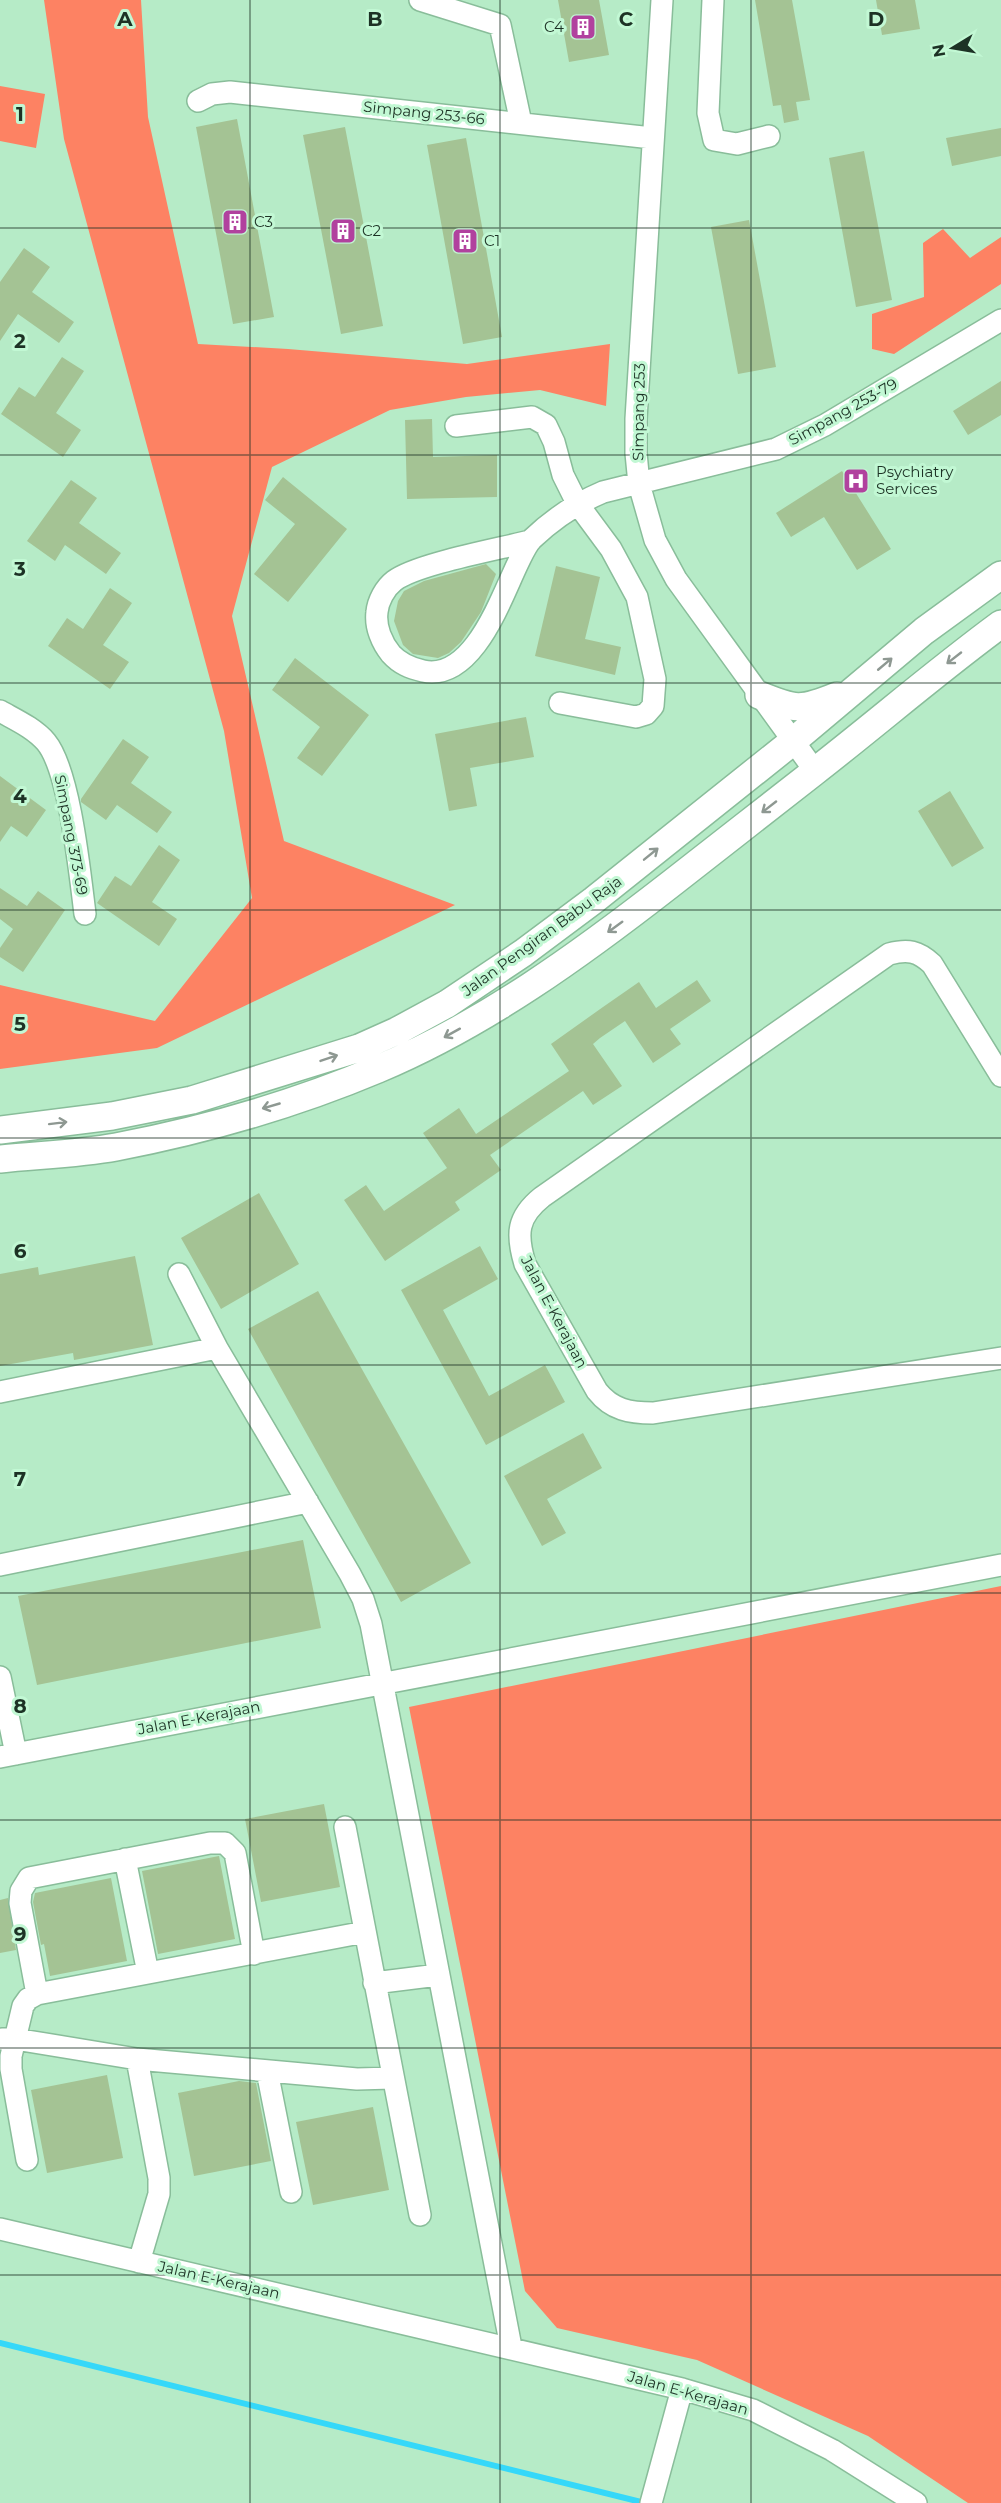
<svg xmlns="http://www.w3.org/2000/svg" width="1001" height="2503" viewBox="0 0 1001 2503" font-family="Montserrat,sans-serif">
	<rect width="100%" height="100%" fill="#b6ebc7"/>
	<path fill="#fd8263" d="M44 0H141L148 117 198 344 288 349 467 364 610 344 606 406 540 390 466 397 390 410 272 467 232 616 284 841 455 905 157 1048 0 1069V985L155 1021 252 898 224 731 64 139Z
		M0 86 45 94 36 148 0 141Z
		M943 229 970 258 1001 237V284L894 354 872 349V314L924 297 923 243Z
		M1001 1586V2503H968L868 2436 697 2360 557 2328 525 2291 409 1707Z"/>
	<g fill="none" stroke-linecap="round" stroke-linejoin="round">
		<path stroke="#35d8f9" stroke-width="6" d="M0 2343 645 2503"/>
	</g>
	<path fill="#a4c394" d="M558 0H599L609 55 569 62Z
		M755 0H792L810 100 796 102 799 120 784 123 781 105 773 106Z
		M876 0H915L920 29 882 35Z
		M237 119 274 317 233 324 196 127Z
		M345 127 383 326 341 334 303 135Z
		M1001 128V156L952 166 946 138Z
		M466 138 502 337 463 344 427 145Z
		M864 151 892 300 856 307 829 158Z
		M749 220 776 367 738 374 711 227Z
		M24 248 50 267 32 292 74 322 59 343 18 314 0 341V282Z
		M62 357 84 371 56 413 81 430 63 457 1 414 19 387 35 397Z
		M1001 381V415L968 435 953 411Z
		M432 419 433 457 497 455V497L407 499 405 420Z
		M842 471 891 549 857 570 824 517 791 537 776 513Z
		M283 477 347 529 288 602 254 574 295 524 265 500Z
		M71 480 97 498 79 523 121 553 106 574 65 545 55 561 27 541Z
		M486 564 496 574 481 612 461 642 449 653 438 658 413 654 403 645 394 621 398 601 404 591 424 581Z
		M556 566 600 577 585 639 621 647 615 675 535 656Z
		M110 588 132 603 103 645 129 662 110 689 48 646 67 618 83 629Z
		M295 658 369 715 322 776 297 758 320 727 272 690Z
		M526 717 534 757 470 768 477 806 449 811 435 734Z
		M123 739 149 757 131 783 172 812 157 833 117 805 106 820 81 802V799Z
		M0 776 46 810 27 837 11 826 0 842Z
		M950 791 984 848 952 867 918 811Z
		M159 845 180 860 152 902 177 919 159 946 97 903 115 876 131 886Z
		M0 888 27 906 38 891 65 910 23 972 0 957V948L13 929 0 919Z
		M697 980 711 1001 670 1029 681 1044 653 1063 625 1021 600 1038 593 1044 622 1086 593 1105 583 1091 490 1155 501 1170 455 1202 460 1210 385 1261 344 1200 366 1185 384 1211 447 1168 423 1133 459 1108 476 1134 569 1071 551 1044 603 1007 639 982 656 1008Z
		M259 1193 299 1264 221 1309 181 1238Z
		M480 1246 498 1279 443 1310 489 1396 545 1365 565 1402 486 1445 401 1290Z
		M135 1256 153 1345 74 1360 73 1353 0 1366V1274L38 1267 39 1275Z
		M318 1291 471 1563 401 1602 248 1329Z
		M583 1433 602 1468 547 1499 566 1533 542 1546 504 1476Z
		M303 1540 321 1628 37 1685 18 1596Z
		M324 1804 340 1887 261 1902 245 1819Z
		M219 1856 235 1939 158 1954 142 1871Z
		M111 1878 127 1961 50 1976 44 1944 41 1945 33 1902 35 1893Z
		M8 1898 16 1950 0 1953V1900Z
		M107 2075 123 2158 47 2173 31 2090Z
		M239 2081 256 2083 271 2161 194 2176 178 2093Z
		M373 2107 389 2190 313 2205 296 2122Z"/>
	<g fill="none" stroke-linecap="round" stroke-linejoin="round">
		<g stroke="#89bd9a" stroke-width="24">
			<path id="minor" d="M420 0 500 25 521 123
				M662 0 636 419V453L639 484 655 540 676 579 815 771
				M713 0 708 113 714 140 737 144 769 136
				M198 101 212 94 230 92 652 138
				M456 426 532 417 546 425 554 442 563 475 577 503 611 549 637 597 655 679 653 706 646 714 636 717 560 703
				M530 541C499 549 416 564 394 581 385 588 378 601 377 612 375 627 382 643 391 654 400 664 410 668 423 671 473 682 501 598 518 563 522 555 526 545 532 539 553 519 577 503 603 492L776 449 825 425 1001 320
				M0 711C16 720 34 728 46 742 70 771 80 875 85 914
				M1001 1076 932 964C918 951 908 949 889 954L542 1197C517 1217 516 1234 525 1264L597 1391C612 1410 630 1413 653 1413L1001 1358
				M179 1274 217 1348 350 1574 363 1599 371 1624 511 2347
				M0 1392 217 1348
				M0 1565 308 1502
				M0 1677 16 1754
				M0 1757 1001 1565
				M345 1827 420 2215
				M125 1859 148 1973
				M374 1983 438 1975
				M37 1994 20 1903 21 1891 29 1878 210 1843H225L235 1853 254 1954
				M2 2039H15L137 2059 357 2079 392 2078
				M137 2059 159 2178V2194L139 2262
				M267 2071 291 2192
				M27 2160 11 2069V2056L23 2006 28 1999 37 1994 365 1932
				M0 2229 682 2389 753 2410 832 2450 916 2503
				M651 2503 682 2389"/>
		</g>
		<g stroke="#89bd9a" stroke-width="30">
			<path id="major" d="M759 695C796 710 800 711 837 696
				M0 1130 112 1116 192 1100 359 1048 397 1031 447 1004 523 953 594 900 792 742 924 631 1001 575
				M0 1159C38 1155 78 1154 116 1147 204 1130 295 1104 378 1069 485 1024 581 954 672 883 719 846 767 809 814 772 877 723 937 671 1001 624"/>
		</g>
		<use href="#minor" stroke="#fff" stroke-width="21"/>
		<use href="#major" stroke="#fff" stroke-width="27"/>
	</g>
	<defs><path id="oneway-shaft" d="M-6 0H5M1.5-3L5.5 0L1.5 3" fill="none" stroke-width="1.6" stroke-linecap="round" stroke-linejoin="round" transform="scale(1.5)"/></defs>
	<g stroke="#8e9892">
		<use href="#oneway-shaft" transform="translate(954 658) rotate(142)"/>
		<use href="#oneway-shaft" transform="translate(885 664) rotate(-40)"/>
		<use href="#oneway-shaft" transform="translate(769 807) rotate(142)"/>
		<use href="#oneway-shaft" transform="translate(651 854) rotate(-39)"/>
		<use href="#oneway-shaft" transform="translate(615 927) rotate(144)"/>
		<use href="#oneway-shaft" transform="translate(452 1033) rotate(151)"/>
		<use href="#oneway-shaft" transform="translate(329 1058) rotate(-19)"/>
		<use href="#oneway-shaft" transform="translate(271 1106) rotate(164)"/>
		<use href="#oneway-shaft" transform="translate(58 1123) rotate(-7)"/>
	</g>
	<path fill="none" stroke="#1d3225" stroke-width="1.5" stroke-opacity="0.55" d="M250 0V2503M500 0V2503M751 0V2503M0 228H1001M0 455H1001M0 683H1001M0 910H1001M0 1138H1001M0 1365H1001M0 1593H1001M0 1820H1001M0 2048H1001M0 2275H1001"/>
	<defs>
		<g id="building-square" transform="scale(1.35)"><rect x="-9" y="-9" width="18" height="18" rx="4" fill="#b1419e" stroke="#c2f8d4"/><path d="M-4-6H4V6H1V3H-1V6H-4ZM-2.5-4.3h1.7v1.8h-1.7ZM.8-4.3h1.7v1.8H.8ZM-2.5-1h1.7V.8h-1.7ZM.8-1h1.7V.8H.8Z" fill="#fff"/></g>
		<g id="hospital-square" transform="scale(1.35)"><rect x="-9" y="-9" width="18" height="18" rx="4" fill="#b1419e" stroke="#c2f8d4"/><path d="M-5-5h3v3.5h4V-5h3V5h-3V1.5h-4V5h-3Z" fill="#fff"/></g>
	</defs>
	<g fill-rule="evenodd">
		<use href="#building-square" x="583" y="27"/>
		<use href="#building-square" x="235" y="222"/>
		<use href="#building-square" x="343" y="231"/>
		<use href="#building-square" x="465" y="241"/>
		<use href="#hospital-square" x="856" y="481"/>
	</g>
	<g text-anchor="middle" stroke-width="6" stroke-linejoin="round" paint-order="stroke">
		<g font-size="15" fill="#1d3225" stroke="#c2f8d4" text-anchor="start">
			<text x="564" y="32" text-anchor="end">C4</text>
			<text x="254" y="227">C3</text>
			<text x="362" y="236">C2</text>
			<text x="484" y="246">C1</text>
			<text x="876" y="477">Psychiatry<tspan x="876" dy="17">Services</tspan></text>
		</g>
		<g font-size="15" fill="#1d3225" stroke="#c2f8d4">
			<text transform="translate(424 113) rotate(6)" y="5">Simpang 253-66</text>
			<text transform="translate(639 412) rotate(-89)" y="5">Simpang 253</text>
			<text transform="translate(843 412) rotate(-29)" y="5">Simpang 253-79</text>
			<text transform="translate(71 835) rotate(79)" y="5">Simpang 373-69</text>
			<text transform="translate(542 936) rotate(-36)" y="5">Jalan Pengiran Babu Raja</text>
			<text transform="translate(554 1312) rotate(62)" y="5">Jalan E-Kerajaan</text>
			<text transform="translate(199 1718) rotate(-11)" y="5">Jalan E-Kerajaan</text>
			<text transform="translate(219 2280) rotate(13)" y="5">Jalan E-Kerajaan</text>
			<text transform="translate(688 2393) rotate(16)" y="5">Jalan E-Kerajaan</text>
		</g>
	</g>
	<g font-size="20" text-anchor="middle" font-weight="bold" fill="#1d3225" stroke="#c2f8d4" stroke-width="6" stroke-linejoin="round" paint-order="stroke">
		<text x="125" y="26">A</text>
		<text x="375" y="26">B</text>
		<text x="626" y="26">C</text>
		<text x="876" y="26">D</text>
		<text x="20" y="121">1</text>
		<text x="20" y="348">2</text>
		<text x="20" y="576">3</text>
		<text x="20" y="803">4</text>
		<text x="20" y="1031">5</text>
		<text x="20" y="1258">6</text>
		<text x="20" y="1486">7</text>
		<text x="20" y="1713">8</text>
		<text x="20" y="1941">9</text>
	</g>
	<g transform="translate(953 48) rotate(259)" stroke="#c2f8d4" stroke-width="4.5" paint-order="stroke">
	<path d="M0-4.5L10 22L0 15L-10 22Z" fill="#1d3225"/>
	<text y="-9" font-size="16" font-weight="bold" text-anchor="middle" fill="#1d3225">N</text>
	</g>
</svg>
